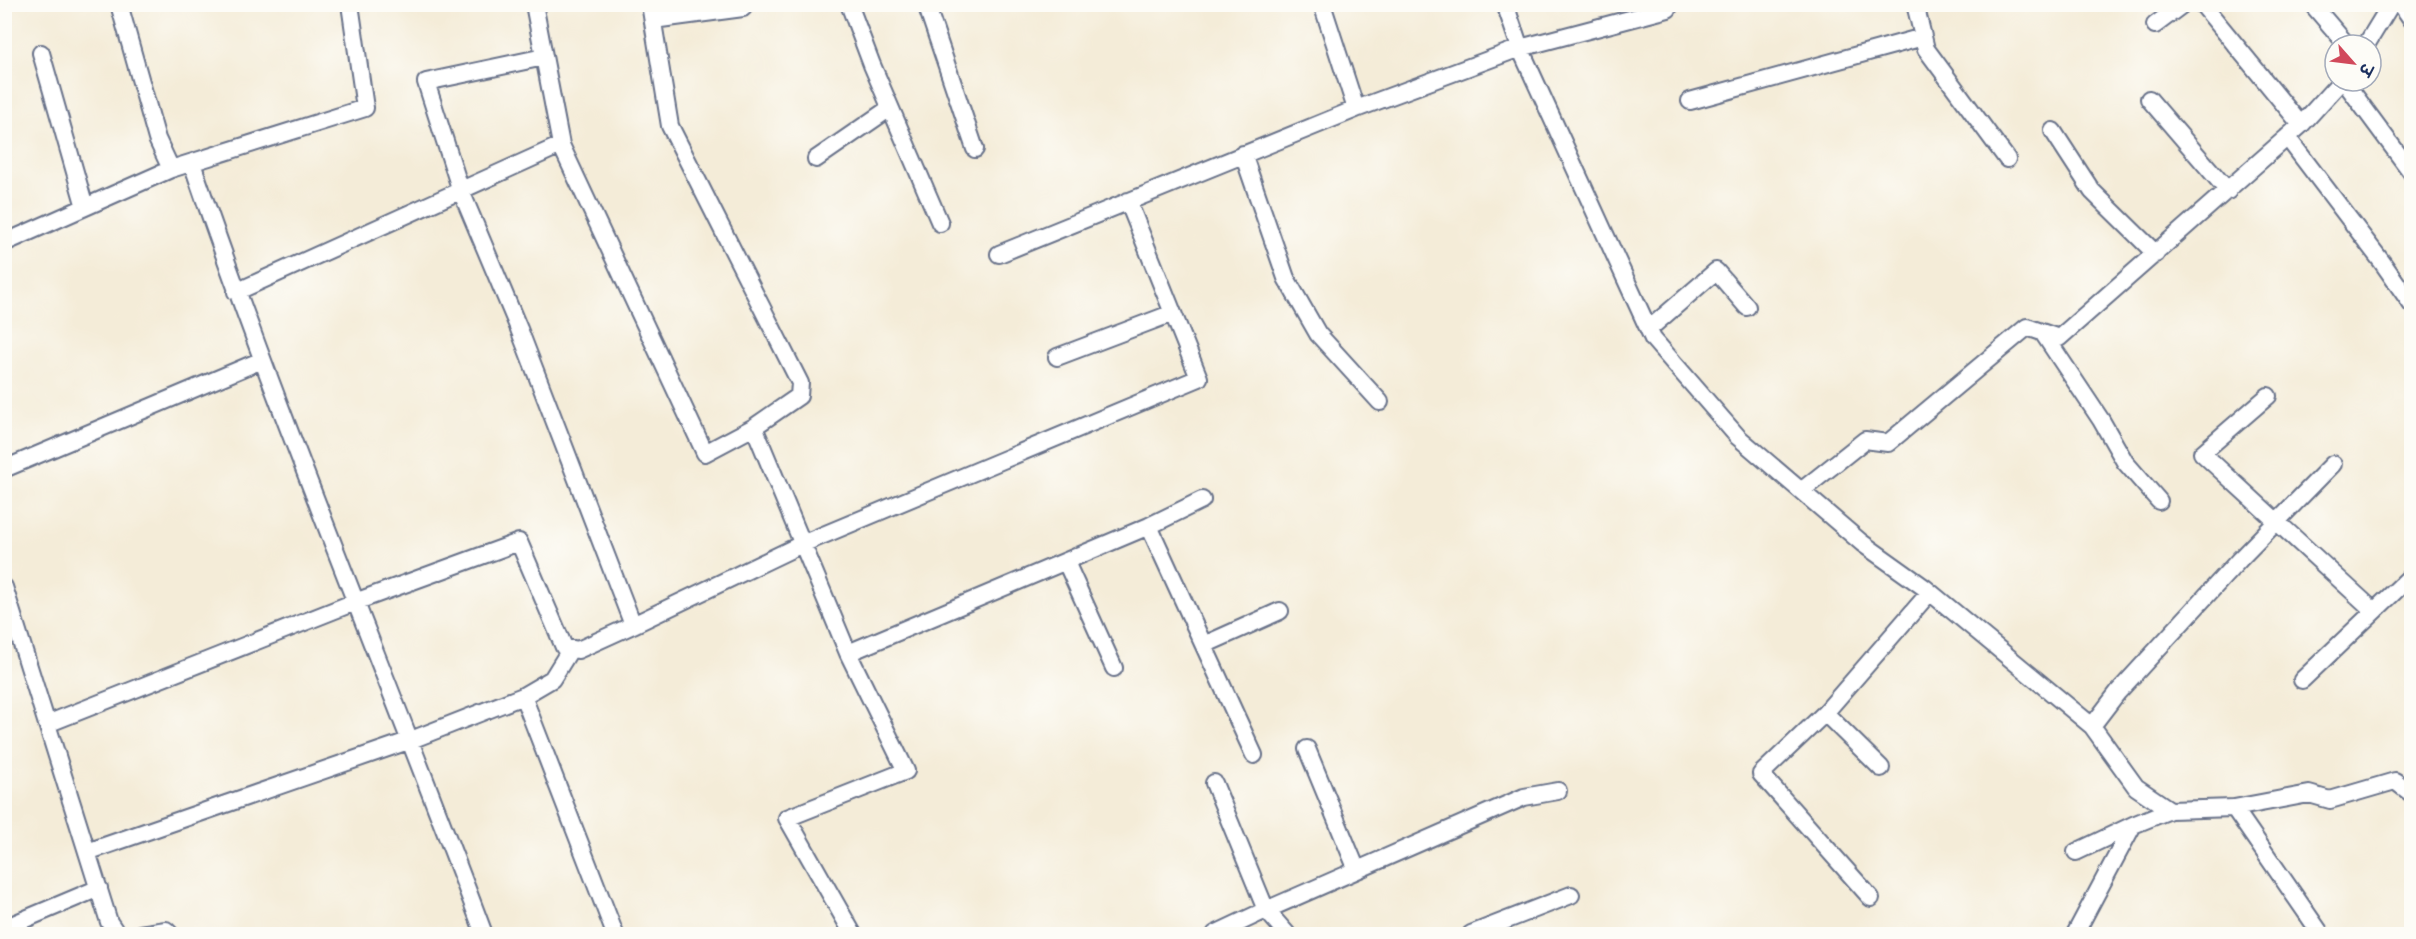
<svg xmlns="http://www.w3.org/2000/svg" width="2416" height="939" viewBox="0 0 2416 939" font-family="Itim,'Playpen Sans Deva',sans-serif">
	<rect width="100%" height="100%" fill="#fdfcf7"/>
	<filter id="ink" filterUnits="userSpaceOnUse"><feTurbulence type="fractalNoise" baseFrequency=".0167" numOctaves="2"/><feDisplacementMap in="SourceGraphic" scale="12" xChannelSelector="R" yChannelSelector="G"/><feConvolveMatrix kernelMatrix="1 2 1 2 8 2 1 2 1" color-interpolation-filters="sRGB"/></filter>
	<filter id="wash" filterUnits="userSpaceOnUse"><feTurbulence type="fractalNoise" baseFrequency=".008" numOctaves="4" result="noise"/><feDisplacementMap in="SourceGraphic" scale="24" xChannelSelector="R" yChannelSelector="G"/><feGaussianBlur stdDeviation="1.35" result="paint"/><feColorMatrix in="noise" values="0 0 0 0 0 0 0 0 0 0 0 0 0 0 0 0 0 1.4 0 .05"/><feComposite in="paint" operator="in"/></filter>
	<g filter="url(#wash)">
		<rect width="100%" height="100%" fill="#f4ecd8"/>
	</g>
	<g filter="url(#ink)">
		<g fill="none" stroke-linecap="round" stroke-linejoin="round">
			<g stroke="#677189" stroke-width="20">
				<path id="street" d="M119 4 157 139 171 169
					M534 4 561 145 705 453 754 427
					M650 4 670 126 800 383 799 396 754 427 848 653 906 771 787 818 853 934
					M849 4 872 65 940 223
					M926 4 975 149
					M1322 4 1356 109
					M1505 4 1520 48 1653 339 1738 437 1862 543 1925 588 2092 726 2136 787 2170 810
					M1915 4 1926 49 2007 159
					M2202 4 2301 125
					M2312 4 2347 45
					M2401 4 2412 20
					M653 20 743 8
					M2155 25 2183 4
					M2366 45 2391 4
					M41 53 85 207
					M544 57 426 82 461 191 519 329 633 625 802 544 1199 378 1128 201
					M2344 81 2412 173
					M2149 99 2228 191
					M1690 101 1923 37
					M2053 131 2092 191 2156 254
					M2287 137 2382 262 2412 305
					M1243 154 1286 278 1318 334 1380 402
					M816 159 890 108
					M192 163C281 424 388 677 484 934
					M4 243 171 169 365 108 350 4
					M999 254 1356 109 1520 48 1668 9 1667 4
					M236 292 561 145
					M1649 329 1716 271 1747 307
					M2043 333 2101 420 2125 462 2159 501
					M1057 357 1173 313
					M2268 396 2202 453 2374 611
					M4 469 262 360
					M1801 491 1865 440 1888 443 2027 327 2059 338 2301 125 2341 81
					M1149 526 1254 755
					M1066 562 1114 668
					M4 587 109 922 117 934
					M1204 645 1280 611
					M848 653 1149 526 1202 500
					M2302 680 2412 575
					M523 696 615 934
					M1825 713 1881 768
					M47 724 355 602 519 542 564 647 578 650 633 625
					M2092 726 2118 692 2240 559 2333 464
					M1307 749 1357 870
					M1214 783 1266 910 1524 797 1558 791
					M2234 808 2321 934
					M87 852 411 740 523 696 552 679 570 650
					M2076 852 2133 825 2170 810 2234 808 2309 794 2330 800 2395 781 2412 794
					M1871 898 1761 774 1825 713 1930 592
					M4 928 99 888
					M140 934 166 930 170 934
					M1215 934 1266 910 1287 934
					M1471 934 1571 895
					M2075 934 2133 825"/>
			</g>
			<use href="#street" stroke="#fff" stroke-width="16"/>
		</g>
	</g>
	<rect width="2416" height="939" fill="none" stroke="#fdfcf7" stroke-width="24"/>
	<g transform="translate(2353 63) rotate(118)"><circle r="28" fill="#fdfcf7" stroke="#a3aaba" stroke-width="1.5"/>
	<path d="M0-4.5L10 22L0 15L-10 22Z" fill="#d1495b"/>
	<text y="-9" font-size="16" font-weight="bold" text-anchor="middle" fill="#1b2f5e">उ</text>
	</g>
</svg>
